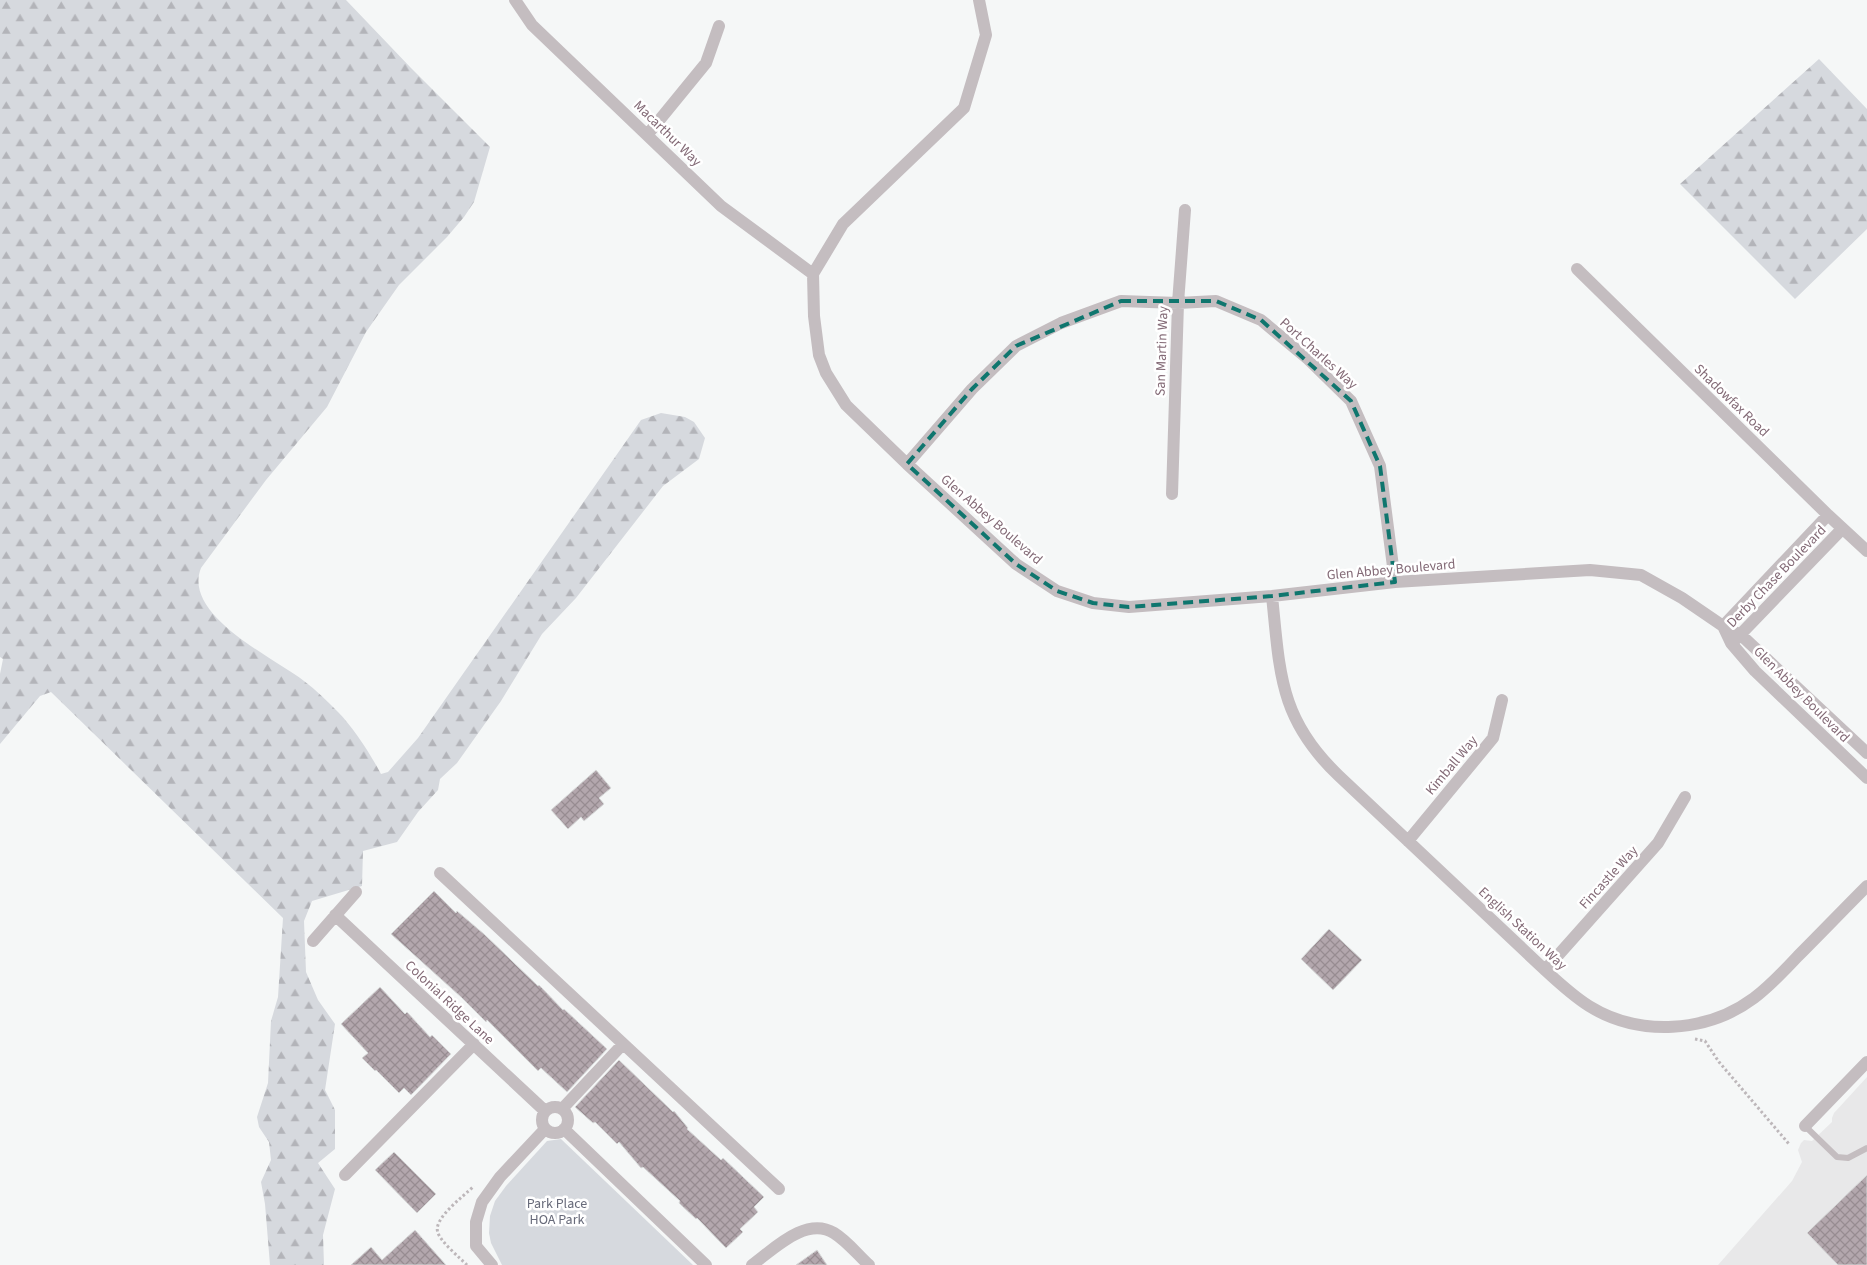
<svg xmlns="http://www.w3.org/2000/svg" width="1867" height="1265" viewBox="0 0 1867 1265" font-family="'Source Sans 3',sans-serif">
	<defs>
		<pattern id="forest-firs" width="22" height="20" patternUnits="userSpaceOnUse" patternTransform="scale(1.25)"><rect width="22" height="20" fill="#d6d9de"/><path d="M5 1l3.5 6h-7zM16 11l3.5 6h-7z" fill="#b3b4b9"/></pattern>
		<pattern id="building-cross-hatch" width="8" height="8" patternUnits="userSpaceOnUse" patternTransform="scale(1.25)"><rect width="8" height="8" fill="#b3a7ad"/><path d="M0 0l8 8M0 8l8-8" fill="none" stroke="#978c91"/></pattern>
	</defs>
	<rect width="100%" height="100%" fill="#f5f7f7"/>
	<path fill="#e8e8e9" d="M1867 1077V1265H1718L1792 1181 1802 1162 1798 1150 1801 1143 1804 1140 1812 1141 1832 1122V1118L1834 1113Z"/>
	<path fill="#d6d9de" d="M561 1139 693 1265H502L491 1243 489 1233 490 1216 495 1201 506 1186 547 1141Z"/>
	<path fill="url(#forest-firs)" d="M0 0H346L411 68 490 147 474 202 464 217 447 237 399 285 366 332 327 407 266 480 201 568C182 615 274 658 304 681 316 690 327 701 338 712 353 727 371 755 381 774L388 772 418 738 641 420 661 413 685 417 694 422 705 438 699 459 663 486 576 598 542 634 501 701 457 763 440 779 438 790 418 812 397 842 363 851 362 886 312 901 304 921 306 972 318 1000 335 1024 325 1090 335 1110V1149L318 1163 335 1189 323 1235 324 1265H270L265 1204 261 1182 271 1160 269 1142 259 1127 257 1117 268 1083 271 1021 278 997 283 918 51 692 40 696 0 744V674L3 659 0 657Z
		M1819 59 1867 109V229L1795 299 1680 184Z"/>
	<path fill="url(#building-cross-hatch)" stroke="#d7d9d9" d="M596 770 611 788 599 798 604 804 584 821 581 817 568 829 551 810Z
		M434 891 456 913 457 911 485 935 538 986 539 985 563 1010 564 1009 607 1049 567 1092 541 1068 538 1071 487 1020 486 1022 461 997 391 934Z
		M1329 929 1362 960 1333 990 1301 959Z
		M380 987 405 1014 407 1012 430 1037 432 1035 451 1054 411 1095 404 1088 399 1093 376 1070 375 1071 362 1058 368 1053 341 1024Z
		M619 1060 673 1112 674 1111 688 1128 687 1129 721 1160 723 1158 764 1197 754 1207 758 1212 740 1229 743 1232 726 1248 697 1218 696 1219 679 1203 680 1201 643 1167 641 1168 619 1142 617 1144 595 1122 593 1123 575 1107Z
		M394 1152 436 1194 417 1213 375 1170Z
		M1867 1175V1265H1838L1807 1233Z
		M415 1230 446 1265H351L371 1247 382 1260Z
		M817 1250 827 1265H796Z"/>
	<g fill="none" stroke-linecap="round" stroke-linejoin="round">
		<path stroke="#bdb7ba" stroke-width="3" stroke-dasharray="2.5 2.5" stroke-linecap="butt" d="M1695 1039 1705 1041 1719 1062 1789 1144
			M467 1265C460 1258 441 1242 438 1233 432 1219 464 1196 474 1186"/>
		<path stroke="#c4bdc0" stroke-width="6" d="M1805 1126 1837 1157 1848 1158 1867 1148"/>
		<path stroke="#c4bdc0" stroke-width="12" d="M515 0 532 25 721 206 813 274
			M979 0 986 35 964 108 843 224 813 274 814 316 819 355 826 373 846 405 907 464 1016 564 1057 591 1093 603 1129 607 1272 596 1395 582 1590 570 1641 575 1682 598 1723 626 1741 635 1867 753
			M648 134 706 63 719 26
			M1577 269 1828 515 1867 551
			M907 464 972 389 1016 346 1061 323 1121 301 1178 303 1216 301 1261 320 1308 359 1351 401 1380 466 1395 582
			M1172 494 1178 303 1185 210
			M1272 596C1280 673 1279 719 1339 776L1545 970C1559 983 1573 996 1589 1006 1639 1037 1707 1033 1754 998 1770 986 1784 971 1798 956 1821 933 1844 909 1867 886
			M1723 626 1731 643 1755 671 1867 778
			M1723 626 1828 515
			M1735 640 1842 529
			M1408 841 1493 738 1502 700
			M440 873 779 1189
			M335 915 545 1111
			M313 941 356 892
			M1545 970 1658 843 1685 797
			M542 1120a13 13 0 1 1 26 0a13 13 0 1 1-26 0Z
			M562 1109 623 1044
			M1805 1126 1867 1062
			M564 1129 706 1265
			M345 1175 474 1044
			M492 1265 476 1246V1222L482 1202 500 1177 545 1129
			M752 1265C774 1249 806 1216 834 1233 847 1241 858 1255 869 1265"/>
	</g>
	<path fill="none" stroke="#0f766e" stroke-width="4" stroke-dasharray="10 6" stroke-linejoin="round" d="M1121 301H1216L1261 320 1351 401 1380 466 1395 582 1272 596 1129 607 1093 603 1057 591 1016 564 907 464 972 389 1016 346Z"/>
	<g text-anchor="middle" stroke-width="5" stroke-linejoin="round" paint-order="stroke">
		<g font-size="14" fill="#836a76" stroke="#fff">
			<text transform="translate(668 133) rotate(44)" y="5">Macarthur Way</text>
			<text transform="translate(1161 351) rotate(-88)" y="5">San Martin Way</text>
			<text transform="translate(1319 353) rotate(42)" y="5">Port Charles Way</text>
			<text transform="translate(1732 400) rotate(44)" y="5">Shadowfax Road</text>
			<text transform="translate(992 519) rotate(41)" y="5">Glen Abbey Boulevard</text>
			<text transform="translate(1391 569) rotate(-5)" y="5">Glen Abbey Boulevard</text>
			<text transform="translate(1776 576) rotate(-46)" y="5">Derby Chase Boulevard</text>
			<text transform="translate(1802 694) rotate(45)" y="5">Glen Abbey Boulevard</text>
			<text transform="translate(1451 765) rotate(-50)" y="5">Kimball Way</text>
			<text transform="translate(1608 877) rotate(-48)" y="5">Fincastle Way</text>
			<text transform="translate(1523 928) rotate(43)" y="5">English Station Way</text>
			<text transform="translate(450 1002) rotate(43)" y="5">Colonial Ridge Lane</text>
		</g>
		<g font-size="14" fill="#686b7a" stroke="#fff">
			<text x="557" y="1208">Park Place<tspan x="557" dy="16">HOA Park</tspan></text>
		</g>
	</g>
</svg>
